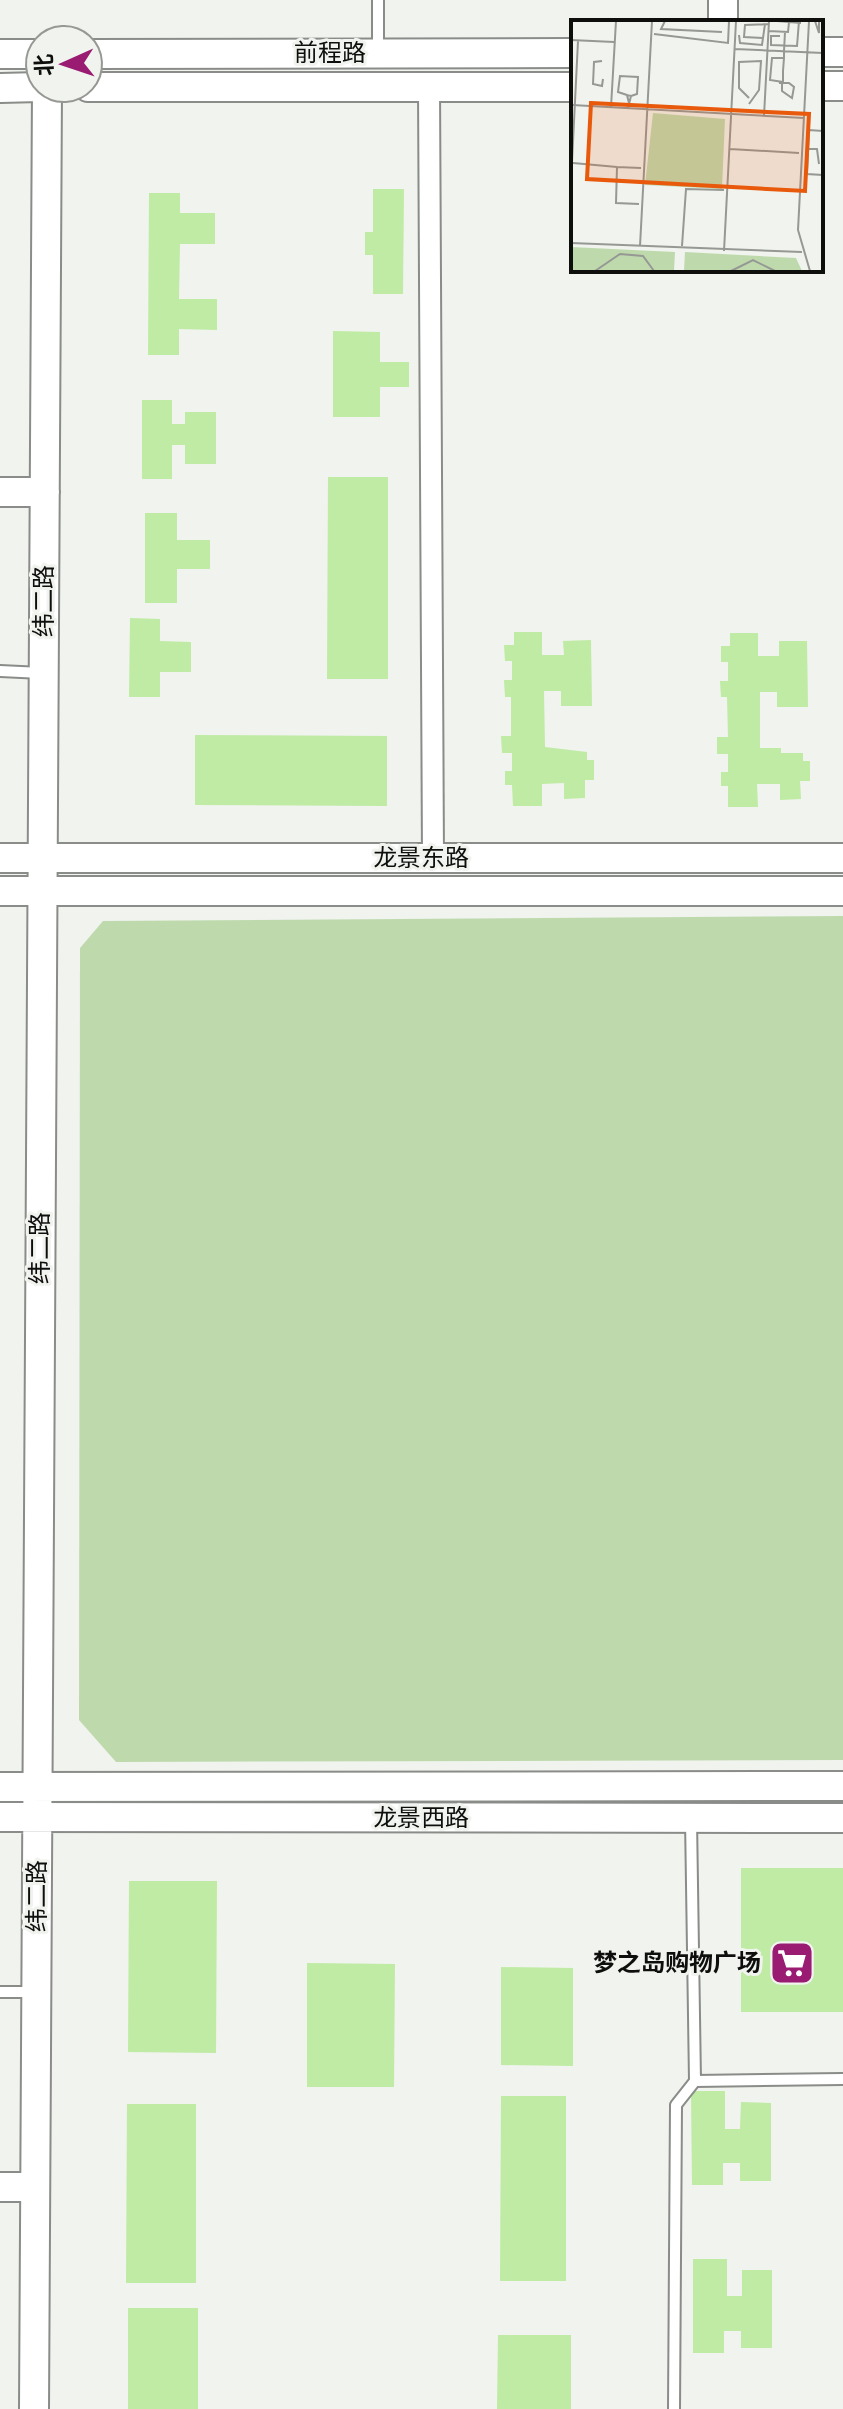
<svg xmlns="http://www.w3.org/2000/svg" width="843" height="2409" viewBox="0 0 843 2409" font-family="'Space Grotesk','Noto Sans SC',sans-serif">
	<rect width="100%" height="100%" fill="#f0f3ee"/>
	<path fill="#bedaad" d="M843 916V1760L116 1762 79 1720 80 948 103 921Z"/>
	<path fill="#bfeba4" d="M373 189H404L403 294H373V255H365V232H373Z
		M149 193H180V213H215V244H180L179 299H217V330L179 329V355H148Z
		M333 331 380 332V362H409V387H380V417H333Z
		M142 400H172V424H185V412H216V464H185V445H172V479H142Z
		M328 477H388V679H327Z
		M145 513H177V540H210V569H177V603H145Z
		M130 618 160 619V641L191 642V672H160V697H129Z
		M514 632H542V655H564L563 641 591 640 592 706H561V691H544L545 747 587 752V760H594V780H585V798L564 799V783L542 784V806H513L512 785H505V771H512V753H502L501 736H511V697H505L504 680H512V661H505L504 645H514Z
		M730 633H758V656H779V641H807L808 707H777V692H760V748H781V753H803V761H810V781H800L801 799 780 800V784H757L758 807H728V786H721V772H728V754H717V737H728L727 697H721L720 681H728V662H721V646H730Z
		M195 735 387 736V806L195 805Z
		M741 1868H843V2012H741Z
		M129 1881H217L216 2053 128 2052Z
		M307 1963 395 1964 394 2087H307Z
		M501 1967 573 1968V2066L501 2065Z
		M691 2091H725V2129H740L741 2102 771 2103V2181H740V2163H723V2185H692Z
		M501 2096H566V2281H500Z
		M127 2104H196V2283H126Z
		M693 2259H727V2296H742V2270H772V2348H741V2331H724V2353H693Z
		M128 2308H198V2409H128Z
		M498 2335H571V2409H497Z"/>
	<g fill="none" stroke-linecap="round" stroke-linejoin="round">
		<g stroke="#898c88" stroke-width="14">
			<path id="lane" d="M378 51V0
				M0 671 42 673
				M691 1819 695 2081 843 2079
				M0 1992H34
				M674 2409 676 2105 695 2081"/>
		</g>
		<g stroke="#898c88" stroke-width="24">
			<path id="street" d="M429 87 433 858"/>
		</g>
		<g stroke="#898c88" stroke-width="32">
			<path id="secondary" d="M723 22V0
				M821 52H843
				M0 54H40
				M88 54 573 53
				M821 86H843
				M88 87H573
				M0 88 40 87
				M0 492H45
				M0 858H843
				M0 891H843
				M0 1787 843 1786
				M0 1817 843 1818
				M0 2187H35
				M34 2409 47 88"/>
		</g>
		<use href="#lane" stroke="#fff" stroke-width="10"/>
		<use href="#street" stroke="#fff" stroke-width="20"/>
		<use href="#secondary" stroke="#fff" stroke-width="28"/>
	</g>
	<defs>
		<g id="supermarket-square" transform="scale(2.3)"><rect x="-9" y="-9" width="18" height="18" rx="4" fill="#991b72" stroke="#f0f3ee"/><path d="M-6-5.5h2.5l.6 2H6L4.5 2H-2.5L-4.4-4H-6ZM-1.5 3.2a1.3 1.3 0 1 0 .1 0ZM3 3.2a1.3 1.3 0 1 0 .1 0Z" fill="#fff"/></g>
	</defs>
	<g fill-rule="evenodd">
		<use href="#supermarket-square" x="792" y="1963"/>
	</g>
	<g text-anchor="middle" stroke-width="6" stroke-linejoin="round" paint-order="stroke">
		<g font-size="24" fill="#0e0f0d" stroke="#f0f3ee">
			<text x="330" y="61">前程路</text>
			<text transform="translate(44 601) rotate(-90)" y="8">纬二路</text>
			<text x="421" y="866">龙景东路</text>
			<text transform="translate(40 1248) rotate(-90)" y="8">纬二路</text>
			<text x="421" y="1826">龙景西路</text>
			<text transform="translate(37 1896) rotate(-90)" y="8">纬二路</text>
		</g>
		<g font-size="24" font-weight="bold" fill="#0e0f0d" stroke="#f0f3ee" text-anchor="end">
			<text x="761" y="1971">梦之岛购物广场</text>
		</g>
	</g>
	<g transform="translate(571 20)">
		<rect width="252" height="252" fill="#f0f3ee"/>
		<path d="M82 93 154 99 151 169 74 165ZM0 227 104 232 103 251H0ZM114 232 225 238 231 251H113Z" fill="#bedaad"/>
		<path fill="none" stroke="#969894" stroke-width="2" d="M94 1 90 9 151 12M206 1 230 3M238 1 227 210 239 251M244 1 248 13V1M198 11 217 12 218 2M83 14 157 23 158 1M168 15 169 23 191 25 194 4M209 16H200V25L226 26 228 1M192 18 173 17 174 5 197 4M0 20 43 22M164 29 252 33M213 38H201L199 60 212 62V51L213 38V31L214 12M31 41 23 42 22 64 31 66 32 59M208 63H218L223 67 221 78 211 71V63M56 75 47 72 49 56 67 57 66 74 60 76M178 84 188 70 190 41 168 42V68L178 78M1 85 233 98M40 87 45 1M57 88 60 76 56 75 58 83M193 96 198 1M252 111 238 110 236 154 252 155M159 129 228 133M236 129H246L248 144M2 143 46 147M0 162 7 21M68 184 45 183 46 147 70 148M0 223 231 232M69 226 81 1M111 226 115 169 153 170M153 231 165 1M24 251 49 234 72 236 83 251M160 251 182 240 204 251"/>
		<path fill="#e8590c" fill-opacity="0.15" stroke="#e8590c" stroke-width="4" d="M20 83 238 94 234 171 16 159Z"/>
		<rect width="252" height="252" fill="none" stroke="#0e0f0d" stroke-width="4"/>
	</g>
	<g transform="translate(64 64) rotate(267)"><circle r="38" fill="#f0f3ee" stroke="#969894" stroke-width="2"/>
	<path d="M0-6L14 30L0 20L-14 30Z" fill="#991b72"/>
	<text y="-12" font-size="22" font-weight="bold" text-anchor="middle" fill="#0e0f0d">北</text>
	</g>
</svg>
